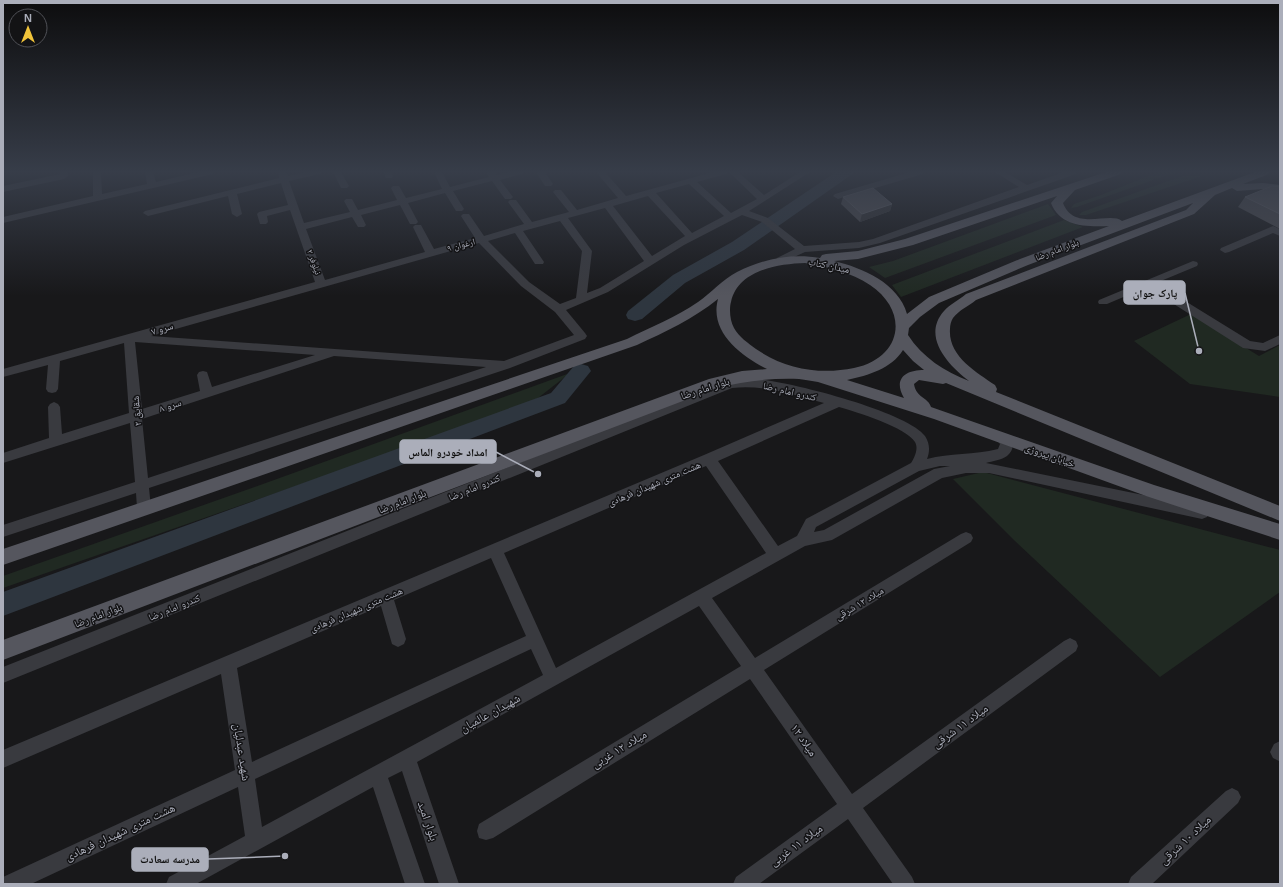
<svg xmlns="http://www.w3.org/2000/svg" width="1283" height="887" viewBox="0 0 1283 887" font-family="Arial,'Noto Naskh Arabic',sans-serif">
	<rect width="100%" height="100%" fill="#18181a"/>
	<path fill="#202922" d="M1158 172H1176L1077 207 1071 208 1074 204 1101 195Z
		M1182 176H1202L1086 215H1079L1082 212Z
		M1048 204 1056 215 885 278 869 267 893 261Z
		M1064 220 1083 227 901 297 892 285Z
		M1191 314 1259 356 1280 345V397L1190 384 1134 341Z
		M570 373 529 405 3 588V576L263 484Z
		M983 472 1280 550V592L1160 677 1015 541 953 479Z"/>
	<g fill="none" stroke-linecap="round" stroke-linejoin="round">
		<path fill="#2e363f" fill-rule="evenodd" d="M836 172H853L851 175 744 250 685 283 642 319 635 321 628 319 626 315 628 311 673 275 732 242Z
			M581 364 588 366 591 371 565 403 3 616V592L551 393 574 366Z"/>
		<path fill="#393a3f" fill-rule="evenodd" d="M60 172H68V176L64 179 3 192V186L60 174Z
			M93 172H101L102 194 147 184 145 172H153L156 182 198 172H214L213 174 3 223V217L93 196Z
			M278 172H286L288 176 306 172H321L320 174 289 181 304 223 350 212 344 201 346 199H352L358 210 397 200 391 188 393 186H399L406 198 442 189 434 172H442L450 187 489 177 486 172H495L497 175 508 172H523L522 174 500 180 513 197 511 199H505L492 181 453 191 464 209 462 211H456L445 193 408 203 418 222 416 224H410L400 205 361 215 366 225 364 227H358L352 217 306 229 325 280 425 252 413 227 415 225H421L434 249 475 238 461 216 463 214H469L484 236 524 224 508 202 510 200H516L532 222 569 212 553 192 555 190H561L577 210 618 198 596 172H605L626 196 713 172H727L726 174 697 182 731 213 757 199 729 172H738L764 195 800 172H810L749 211 768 218 804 246 859 242 873 239 1019 187 995 172H1005L1027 185 1064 172H1077L1076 174 880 243 859 248 805 252 781 263 776 260 777 258 795 249 762 222 742 215 684 245 608 292 566 310 585 333 587 336 585 339 510 368 149 488 151 508 149 512 144 514 139 512 137 508 136 493 3 537V525L135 482 130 423 3 463V453L49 438 48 407 50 404 54 402 58 404 60 407 62 434 129 413 124 343 60 361 58 389 56 392 52 393 48 392 46 389 48 365 3 377V369L315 282 290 210 267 216 268 222 266 224H260L257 214 259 212 288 205 281 183 237 194 242 214 237 217 232 214 228 196 148 216 143 213 145 211 279 178ZM689 184 724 216 692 233 656 193ZM648 196 685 236 652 256 613 206ZM605 208 644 261 600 288 587 293 592 251 568 218ZM560 221 582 251 576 298 560 304 529 282 488 241 515 233 535 264H543L544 262 523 231ZM479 243 521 286 555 312 574 335 504 361 151 336ZM135 342 315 355 212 387 207 372 203 371 199 372 197 375 200 391 142 409ZM334 356 486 367 148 478 142 419Z
			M333 172H341L349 186 347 188H341Z
			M383 172H391L393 176 392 178H386Z
			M536 172H545L553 184 551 186H545Z
			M910 172H924L923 174 841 198 838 199 833 196 835 194Z
			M1273 226 1280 229V236L1273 233 1229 252 1225 253 1220 250 1221 248Z
			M1193 261 1197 262 1198 264 1197 266 1156 283 1250 341 1263 343 1280 335V344L1265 351 1243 348 1147 287 1107 304H1099L1098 302 1099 300Z
			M745 378C778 378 907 411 925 436 930 444 930 451 927 459 950 453 974 455 998 449L1000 444 994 437 995 433 1000 432C1011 436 1018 447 1007 456 1002 460 992 461 986 463L1202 507 1207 509 1209 513 1207 517 1202 519 989 473H966L942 478 832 540 805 546 712 598 755 658 961 534 966 532 971 534 973 538 971 542 764 670 852 794 1064 641 1070 638 1076 641 1078 646 1076 651 863 808 912 877 915 884H893L848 819 759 884H733L736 877 837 804 750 679 493 838 486 840 479 838 477 831 479 824 741 666 699 606 417 762 459 884H439L402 771 388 778 425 884H405L373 787 196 884H166L169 877 245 836 238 787 31 884H3V877L235 770 221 674 3 768V750L704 455 824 403C795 395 763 384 732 388L3 683V667L726 381ZM839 407C856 412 906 427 915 442 919 449 914 458 911 463L806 519 797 536 778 546 718 461ZM706 466 766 553 556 668 504 553ZM940 466H950L934 469 824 530 814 532 816 527 919 471ZM491 558 526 636 252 762 237 668 381 606 392 644 398 647 404 644 406 639 394 600ZM531 649 543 675 262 827 255 779Z
			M1280 741V760L1279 761 1273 758 1270 752 1274 744Z
			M1232 788 1238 791 1241 797 1238 803 1152 884H1128L1131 877 1226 791Z"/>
		<path fill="#55565e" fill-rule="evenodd" d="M1106 172H1122L1121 174 1075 190 1063 203C1074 232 1110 211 1122 221L1255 172H1270L1269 174 1243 184 1263 183 1280 185V191L1263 189 1237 191 1232 188 1215 195 1194 214 976 300C969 306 959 310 953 318 951 321 950 325 950 329 948 356 976 372 995 385L997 389 996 392 1280 506V521L946 383 943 384 919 380 914 384C916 398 928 397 931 407L1154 485 1280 524V540L1146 496 934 419 818 382C812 381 806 380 799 379 771 378 745 381 717 388L3 660V640L709 379 742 371 767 369C741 356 709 332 718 299 693 319 665 332 637 345L3 565V549L627 339C651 327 676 317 698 302 711 293 723 279 737 272 763 259 791 253 820 258L822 255 826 254 858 251 905 239ZM1057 196 1051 203C1060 227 1087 227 1109 226L1020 259 929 297 907 314C898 283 863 268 834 261L858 259 913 245ZM1193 203 1186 210 966 294C959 300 950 304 944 311 921 337 949 366 969 381 945 372 922 357 908 335L909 328 920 317 939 303 1028 265ZM805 263C828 267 851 272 870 285 910 312 902 358 854 368 820 375 785 369 756 349 748 343 739 337 734 328 730 321 729 309 731 302 738 270 777 264 805 263ZM903 350 913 361 924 370C905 370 893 379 904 398L847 380C869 375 891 369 903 350Z"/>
	</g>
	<path fill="#4a4a4f" d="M1280 187V229L1238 207 1245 197Z
		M843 197 892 204 890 211 860 222 841 204Z"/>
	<path fill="#323235" d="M892 204 890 211 860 222 862 214Z"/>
	<path fill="#55555b" stroke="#62636a" d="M1272 186 1280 187V214L1245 197Z
		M873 188 892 204 862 214 843 197Z"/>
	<linearGradient id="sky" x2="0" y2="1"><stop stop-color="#0d0d0e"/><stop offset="0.58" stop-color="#373d49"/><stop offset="1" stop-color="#373d49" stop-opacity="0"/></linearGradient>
	<rect width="1283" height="296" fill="url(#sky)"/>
	<g text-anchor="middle" stroke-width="3" stroke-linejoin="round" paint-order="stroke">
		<g font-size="9" fill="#abaeba" stroke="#131315">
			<text transform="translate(461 245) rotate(-15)" y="3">ارغوان ۹</text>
			<text transform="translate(1057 250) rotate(-21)" y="3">بلوار امام رضا</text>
			<text transform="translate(314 262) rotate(70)" y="3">نیلوفر ۲</text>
		</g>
		<g font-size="10" fill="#abaeba" stroke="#131315">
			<text transform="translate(829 265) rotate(12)" y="4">میدان کتاب</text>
			<text transform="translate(162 328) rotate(-16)" y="4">سرو ۷</text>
			<text transform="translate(705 388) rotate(-18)" y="4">بلوار امام رضا</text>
			<text transform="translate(790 391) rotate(13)" y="4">کندرو امام رضا</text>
			<text transform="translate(170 405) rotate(-18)" y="4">سرو ۸</text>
			<text transform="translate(136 411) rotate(-95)" y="4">شقایق ۲</text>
			<text transform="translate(1050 455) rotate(19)" y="4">خیابان پیروزی</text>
			<text transform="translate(654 483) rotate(-23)" y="4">هشت متری شهیدان فرهادی</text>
			<text transform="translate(474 487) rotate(-22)" y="4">کندرو امام رضا</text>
			<text transform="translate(402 501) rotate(-21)" y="4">بلوار امام رضا</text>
			<text transform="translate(859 603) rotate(-31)" y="4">میلاد ۱۲ شرقی</text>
			<text transform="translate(174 607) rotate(-22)" y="4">کندرو امام رضا</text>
			<text transform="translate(356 609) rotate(-23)" y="4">هشت متری شهیدان فرهادی</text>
			<text transform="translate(98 615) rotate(-21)" y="4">بلوار امام رضا</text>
		</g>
		<g font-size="12" fill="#abaeba" stroke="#131315">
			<text transform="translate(490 713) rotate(-29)" y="4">شهیدان عالمیان</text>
			<text transform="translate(960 726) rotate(-36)" y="4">میلاد ۱۱ شرقی</text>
			<text transform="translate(804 740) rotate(55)" y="4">میلاد ۱۲</text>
			<text transform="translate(619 749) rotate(-31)" y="4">میلاد ۱۲ غربی</text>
			<text transform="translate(242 752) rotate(81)" y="4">شهید عبدلیان</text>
			<text transform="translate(428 821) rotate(71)" y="4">بلوار امید</text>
			<text transform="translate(120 832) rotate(-25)" y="4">هشت متری شهیدان فرهادی</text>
			<text transform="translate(1185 840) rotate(-43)" y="4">میلاد ۱۰ شرقی</text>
			<text transform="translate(796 845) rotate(-36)" y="4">میلاد ۱۱ غربی</text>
		</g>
	</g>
	<path fill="none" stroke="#abaeba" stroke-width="1.5" d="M1199 351L1185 293M538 474L496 452M285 856L208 859"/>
	<g fill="#abaeba" stroke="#131315" stroke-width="1.5">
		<circle cx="1199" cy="351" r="4"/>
		<circle cx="538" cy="474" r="4"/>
		<circle cx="285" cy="856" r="4"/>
	</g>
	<g fill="#abaeba" stroke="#abaeba" stroke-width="1.5">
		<rect x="1124" y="281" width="61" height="23" rx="4"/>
		<rect x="400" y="440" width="96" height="23" rx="4"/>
		<rect x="132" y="848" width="76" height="23" rx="4"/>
	</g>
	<g font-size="11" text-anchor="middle" font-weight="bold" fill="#111">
		<text x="1155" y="297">پارک جوان</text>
		<text x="448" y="456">امداد خودرو الماس</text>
		<text x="170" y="863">مدرسه سعادت</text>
	</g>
	<rect width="1283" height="887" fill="none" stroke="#abaeba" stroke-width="8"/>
	<g transform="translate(28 28)"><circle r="19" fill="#131315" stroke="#505157"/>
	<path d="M0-3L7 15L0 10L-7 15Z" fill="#f1c43a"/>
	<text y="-6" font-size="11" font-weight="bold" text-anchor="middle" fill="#abaeba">N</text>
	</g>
</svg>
